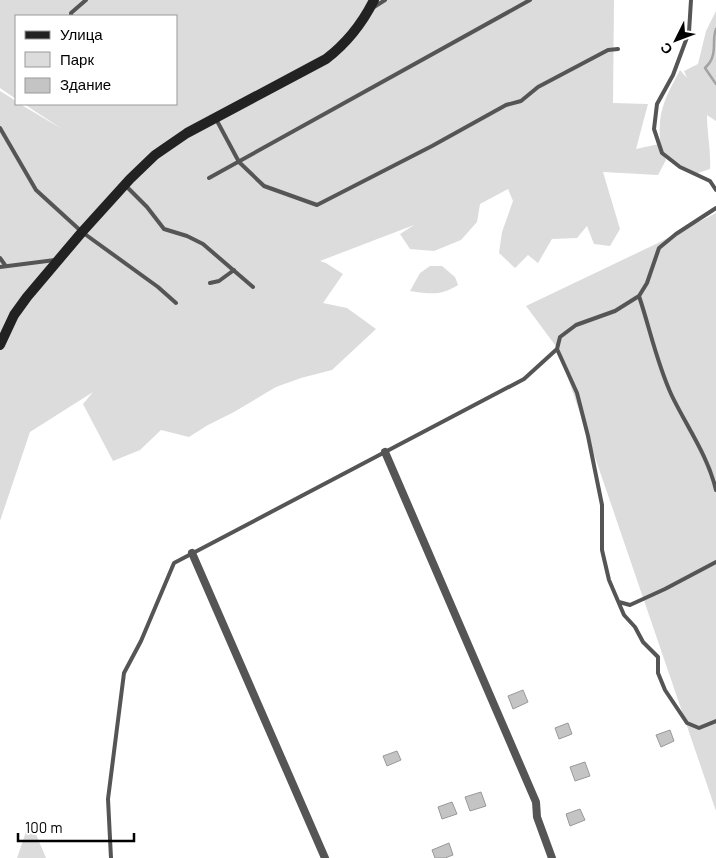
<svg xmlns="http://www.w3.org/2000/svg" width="716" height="858" viewBox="0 0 716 858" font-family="Barlow,sans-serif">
	<rect width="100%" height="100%" fill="#fff"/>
	<path fill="#dcdcdc" d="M0 0H614L613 103 648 104 636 149 659 144 661 147C656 114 665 98 680 70L687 78 684 71 698 64 706 31 716 11V121L707 115C707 133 711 150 710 169L695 174 664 154 666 160 658 175 603 172 620 229 610 246 594 244 587 226 577 238 552 239 538 263 528 255 515 268 499 253 502 232 513 201 508 189 480 204 477 222 461 240 434 251 410 249 400 234 414 225 320 261 326 263 343 274 323 303 347 308 376 329 332 370 301 378 276 387 234 412 208 425 189 437 161 430 140 450 113 461 83 404 93 392 30 432 0 521V91L16 101V104H20L62 129 24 104H176V16H16V99L0 88Z
		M716 213V811L558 349 526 306 658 243Z
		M430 266H442L455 277 458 285C440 296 431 294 410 291L420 273Z
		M30 820 46 858H17Z"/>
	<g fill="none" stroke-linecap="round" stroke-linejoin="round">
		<path stroke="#a3a3a3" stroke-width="2.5" d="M716 29C712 39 716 48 712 58 711 61 708 65 705 68L716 84"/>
	</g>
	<path fill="#c4c4c4" stroke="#999" d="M523 690 528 702 513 709 508 696Z
		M568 723 572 734 559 739 555 728Z
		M670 730 674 741 661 747 656 735Z
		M397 751 401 760 387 766 383 756Z
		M585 762 590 776 575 781 570 767Z
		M481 792 486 806 470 811 465 797Z
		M452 802 457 814 442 819 438 807Z
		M580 809 585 820 570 826 566 814Z
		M449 843 453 855 445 858H435L432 850Z"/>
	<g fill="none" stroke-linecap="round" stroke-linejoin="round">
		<path stroke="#555" stroke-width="4" d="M691 0 689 32 673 75 657 104 654 129 662 153 680 167 710 181 716 190
			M374 7 385 0
			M71 16V13L86 0
			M216 119 239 162 264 186 317 205 432 146 506 105 521 101 538 87 608 50 618 49
			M0 128 36 190 82 232 158 287 176 303
			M209 178 530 0
			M126 186 147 207 164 229 187 236 203 244 253 287
			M716 208 676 234 659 248 647 283 639 296 615 311 576 325 560 337 557 349 577 393 588 436 602 505V550L609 580 624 615 635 627 643 642 658 657V673L665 690 687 723 699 728 716 721
			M0 258 5 265
			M0 267 55 260
			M210 283 219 281 234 270
			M639 296C650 329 657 364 672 396 687 427 708 456 716 490
			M619 602 630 605 665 589 716 562
			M111 858 108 799 124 673 141 641 174 563 524 379 557 349"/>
		<path stroke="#555" stroke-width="8" d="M385 452 536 802 537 817 552 858
			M192 553 325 858"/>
		<path stroke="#222" stroke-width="10" d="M0 345 14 315 27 297 82 232 130 179 155 155 187 133 326 59C347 43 362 24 374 0"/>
	</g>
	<rect x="15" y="15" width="162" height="90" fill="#ffffff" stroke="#999999"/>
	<rect x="25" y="31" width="25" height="8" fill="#222222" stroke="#999999"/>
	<text x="60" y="40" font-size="15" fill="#000000">Улица</text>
	<rect x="25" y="52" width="25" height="15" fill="#dcdcdc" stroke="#999999"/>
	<text x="60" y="65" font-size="15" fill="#000000">Парк</text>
	<rect x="25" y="78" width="25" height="15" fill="#c4c4c4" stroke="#999999"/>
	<text x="60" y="90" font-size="15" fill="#000000">Здание</text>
	<g transform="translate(676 40) rotate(228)" stroke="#ffffff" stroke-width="4" paint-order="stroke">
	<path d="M0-4L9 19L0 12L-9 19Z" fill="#000000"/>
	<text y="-8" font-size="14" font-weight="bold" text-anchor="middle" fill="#000000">С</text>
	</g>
	<path d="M18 833v8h116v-8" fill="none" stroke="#000000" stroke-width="2.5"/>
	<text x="25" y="833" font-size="15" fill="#000000" stroke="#ffffff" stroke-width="4" paint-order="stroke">100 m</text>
</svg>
